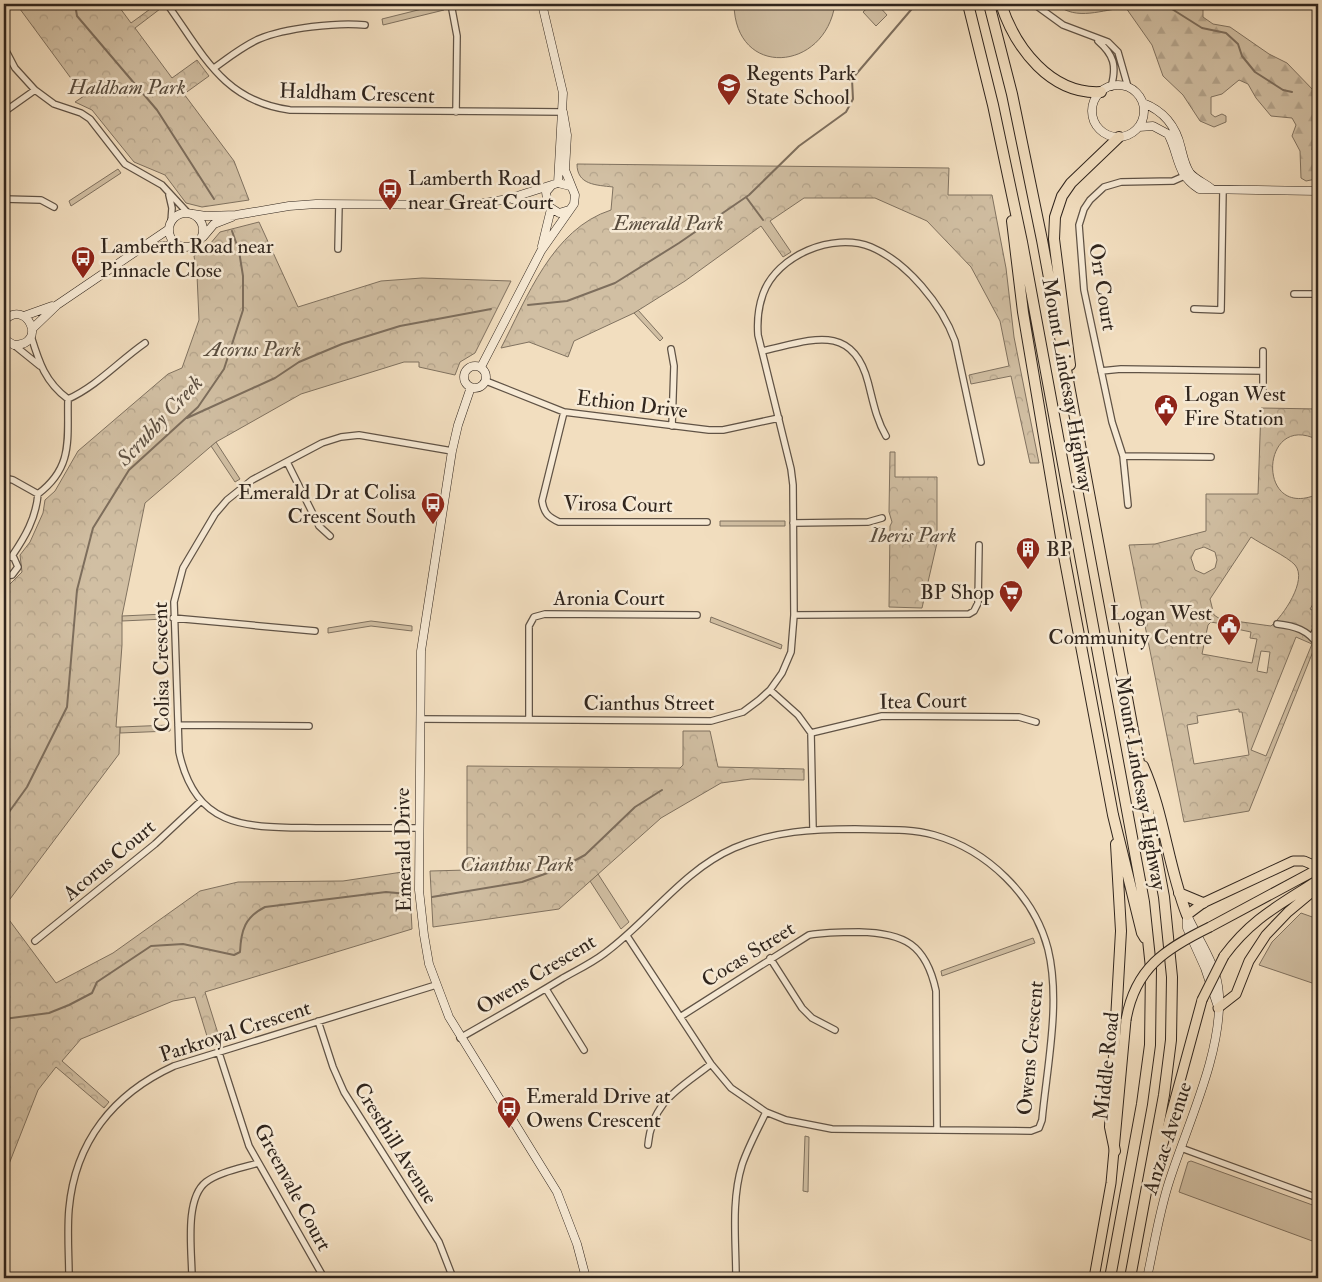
<svg xmlns="http://www.w3.org/2000/svg" width="1322" height="1282" viewBox="0 0 1322 1282" font-family="'IM FELL Double Pica',serif">
	<defs>
		<pattern id="forest-firs" width="22" height="20" patternUnits="userSpaceOnUse" patternTransform="scale(1.25)"><rect width="22" height="20" fill="#d1bfa3"/><path d="M5 1l3.5 6h-7zM16 11l3.5 6h-7z" fill="#b4a48c"/></pattern>
		<pattern id="park-crowns" width="20" height="18" patternUnits="userSpaceOnUse" patternTransform="scale(1.25)"><rect width="20" height="18" fill="#d1bfa3"/><path d="M2 6a3 3 0 1 1 6 0M12 15a3 3 0 1 1 6 0" fill="none" stroke="#b4a48c"/></pattern>
	</defs>
	<rect width="100%" height="100%" fill="#f2debf"/>
	<filter id="stains"><feTurbulence type="fractalNoise" baseFrequency=".004" numOctaves="4"/><feColorMatrix values="0 0 0 0 .2 0 0 0 0 .09 0 0 0 0 .02 0 0 0 .5 -.17"/></filter>
	<radialGradient id="worn" r=".72"><stop offset=".6" stop-color="#630" stop-opacity="0"/><stop offset="1" stop-color="#630" stop-opacity=".3"/></radialGradient>
	<path fill="#d1bfa3" stroke="#807260" d="M442 4 444 10 383 25 382 19Z
		M734 4H835C825 72 735 79 734 4Z
		M872 4H877L887 15 876 26 863 12Z
		M118 169 121 173 71 206 69 201Z
		M638 310 663 338 660 341 634 313Z
		M216 442 240 479 235 482 211 446Z
		M720 521H785V526H720Z
		M165 614V619L122 621V616Z
		M711 617 782 645 781 649 710 622Z
		M371 621 412 626V631L371 626 328 633V628Z
		M170 725V731L120 733V727Z
		M598 874 629 922 621 929 590 881Z
		M1301 913 1318 919V985L1259 965 1272 942Z
		M1033 938 1035 943 942 976 941 971Z
		M805 1136 809 1137 808 1192 803 1191Z
		M1191 1161 1318 1207V1233L1315 1242 1179 1192 1188 1162Z"/>
	<path fill="url(#forest-firs)" stroke="#807260" d="M1056 4H1203V17L1213 24 1230 27 1269 54 1287 63 1315 92 1318 120 1314 131 1312 150 1318 148V155L1315 158 1316 179 1306 181 1301 178 1300 151 1292 136 1296 125 1292 118 1271 116 1256 98 1248 84 1239 80 1222 94 1211 97V114L1215 117 1222 114 1226 116V122L1214 127 1200 121 1183 95 1163 76 1152 45 1126 8C1102 9 1077 22 1056 4Z"/>
	<path fill="url(#park-crowns)" stroke="#807260" fill-rule="evenodd" d="M13 4H117L131 23 157 4 160 9 135 28 172 78 197 60 209 76 184 94 234 161 249 200 202 207 186 203 165 175 134 162 92 110 75 102 84 96 17 5Z
		M577 164 949 168 948 195H992L1006 268 1014 337 1039 463H1030L1011 376 971 384 969 375 1009 366 1000 321 971 267 927 221 875 198H804L770 221 791 252 783 257 761 226 685 281 634 313 574 341 568 357 529 342 501 348C527 298 552 229 611 210L613 187C596 185 577 185 577 164Z
		M259 222 298 307 381 281 422 278 511 281 475 353 460 362 455 375 419 367V362H404L301 394 216 442 145 503 122 616V645L116 727H120L119 754 4 907V616L9 585 22 572 20 555 30 542 43 513 45 500 55 491 78 451 168 374 182 368 199 320 197 275 194 256 205 250 220 232Z
		M1261 408 1318 409V440C1260 410 1255 522 1318 494V596L1310 609 1318 613 1312 626 1318 639 1249 811 1184 822 1129 545 1155 544 1206 531V494H1258ZM1251 537C1261 544 1288 557 1295 565 1308 580 1283 616 1271 626L1220 619 1214 615 1210 599ZM1204 547 1215 552 1217 560 1215 568 1204 574 1195 570 1191 558 1195 550ZM1211 622 1222 624V626L1251 632 1250 638 1257 639 1252 663 1202 654 1208 625ZM1296 637 1312 644 1266 756 1251 750ZM1261 651 1270 652 1267 673 1257 671ZM1239 709V712H1242L1249 755 1194 764 1187 725 1198 723 1197 716Z
		M890 452H895V477H937V543L922 608 889 607 890 526 892 522 889 512Z
		M683 731H710L718 767 804 769V780L751 779 721 783 661 818 559 909 433 927 430 871 467 870V766L680 768 683 765Z
		M409 871 412 929 205 992 221 1043 210 1046 195 997 173 1001 81 1039 62 1061 109 1102 104 1108 56 1067 38 1090 9 1164 8 1278H4V913L56 983 113 953 200 891 238 882 343 881Z"/>
	<g fill="none" stroke-linecap="round" stroke-linejoin="round">
		<path stroke="#7d6e5d" stroke-width="2" d="M75 4 77 16 157 110 214 199
			M1164 4 1202 28 1226 33 1238 44 1242 56 1255 72 1283 90 1292 92
			M746 197 763 220
			M528 305 567 301 615 283 679 243 749 195 799 146 846 112 853 99 852 79 916 4
			M187 418 275 378 299 362 342 344 400 326 491 309
			M4 819 27 787 67 707 77 590 93 528 129 470 198 407 224 369 243 310V276L239 251 232 231
			M432 897 522 882 559 869 585 855 635 807 662 790
			M4 1019 49 1013 69 1005 92 993 97 982 151 946 183 944 234 955 240 952C241 930 245 917 265 907L386 892 408 894"/>
		<g stroke="#605346" stroke-width="8">
			<path id="street" d="M167 4C203 54 223 101 290 110L563 112
				M451 4 457 36 456 112
				M1034 4 1063 25 1108 42 1118 52 1128 87
				M1098 41C1114 55 1117 66 1111 87
				M4 47 15 68 35 90 54 104 81 113 90 119 125 164 162 185 187 212
				M214 68C228 58 243 46 259 39 285 28 338 22 365 25
				M4 112 35 90
				M169 195 172 208 171 222
				M4 199 41 200 54 207
				M338 249 339 204
				M1294 294H1318
				M4 308 9 316
				M1194 309 1221 310 1223 190
				M14 345 40 366
				M671 349 674 366 672 426
				M762 351C809 341 852 321 868 382 873 401 876 419 886 436
				M1101 371 1121 369 1263 371
				M486 381 564 412 709 430H723L779 418
				M1263 390V351
				M68 399C97 386 119 361 145 343
				M564 412 542 501C544 513 548 517 559 522H707
				M1123 456 1211 457
				M287 462 319 526 330 536
				M4 478 13 480 38 494
				M1128 505 1123 456 1112 422 1084 290 1079 225 1084 209 1090 200 1104 187 1121 182 1173 181 1189 174
				M793 523 868 522 882 518
				M4 555 14 558 18 567 12 575 4 576
				M12 556C25 537 36 518 38 494 74 467 67 438 68 399 45 382 39 362 31 336
				M4 596 5 576
				M794 615 969 614 974 611 978 603 979 545
				M173 618 315 631
				M1277 624C1295 626 1308 630 1318 645
				M1312 637 1318 626
				M770 690 798 715 811 733 813 829
				M420 719 711 721 743 712 759 700 770 690 782 673 791 652 794 615 793 485 791 469 758 335C757 321 758 308 763 294 777 255 833 232 871 247 907 262 942 305 955 341L981 462
				M529 719V626L534 617 545 614 697 615
				M178 725 309 726
				M811 733 882 716 1019 717 1036 722
				M419 828C385 828 350 828 316 828 249 827 196 831 179 752L174 602 183 568 215 514 227 500 252 480 322 443 341 437 359 435 452 451
				M35 941 155 844 201 801
				M770 958 802 1008 812 1018 835 1030
				M546 989 584 1050
				M680 1017 809 935C826 932 842 932 859 932 904 933 926 944 936 991L937 1130
				M318 1021 333 1067 344 1092 439 1242 453 1278
				M460 1038C495 1018 529 999 563 978 577 970 592 963 605 953 650 920 682 871 734 848 774 831 813 829 855 829 881 830 909 828 934 835 987 850 1034 895 1048 949 1061 1002 1047 1066 1042 1120L1039 1128 1031 1131 832 1129 786 1120 766 1112 731 1088 711 1064 627 936
				M219 1053 249 1146 324 1278
				M648 1145C652 1101 679 1089 711 1064
				M1181 1148 1318 1198
				M69 1278C69 1256 67 1232 69 1209 75 1142 113 1094 174 1066L436 985
				M192 1278C192 1252 184 1199 206 1182 219 1172 242 1168 258 1163
				M736 1278C736 1241 731 1201 742 1165 748 1147 758 1129 766 1112"/>
		</g>
		<g stroke="#30251d" stroke-width="9">
			<path id="secondary" d="M542 4 563 93 558 183
				M1092 111a26 26 0 1 1 52 0a26 26 0 1 1-52 0Z
				M1143 103C1164 111 1176 126 1181 148 1183 156 1185 166 1190 173 1196 180 1205 183 1212 189
				M1139 127 1153 126 1168 134C1180 157 1175 173 1199 189L1318 191
				M552 185 546 192 548 206 559 213 569 210
				M512 199 548 206
				M169 230a17 17 0 1 1 34 0a17 17 0 1 1-34 0Z
				M193 214 206 216 236 215 289 206 316 204 472 205 508 199 558 183 570 186
				M203 237 214 224 232 217
				M542 246 551 209
				M143 250 162 246 178 245
				M24 316 52 306
				M4 321C26 297 49 345 14 345L4 339
				M32 329 57 305 169 229
				M464 377a11 11 0 1 1 22 0a11 11 0 1 1-22 0Z
				M481 367 541 251 574 204 575 195 565 170 567 135 563 112
				M471 387 458 425 452 451 421 651 419 890 424 935 429 964 449 1017 557 1192 577 1244 586 1278
				M1187 915V928L1205 968 1217 1004
				M1147 1278C1154 1246 1159 1213 1169 1182 1187 1125 1222 1054 1219 995 1218 966 1199 941 1187 915"/>
		</g>
		<g stroke="#30251d" stroke-width="11">
			<path id="primary" d="M1187 915 1203 903 1293 861H1304L1318 867
				M1210 927 1318 869
				M1224 956C1252 918 1280 905 1318 880
				M1218 1008 1236 994 1249 961 1266 935 1288 912 1318 887
				M1151 1177 1158 1162 1202 1000
				M1094 1278 1111 1183 1126 1020"/>
		</g>
		<g stroke="#30251d" stroke-width="12">
			<path id="highway" d="M968 4 993 105 1022 242 1144 902 1151 968 1150 1045 1142 1104 1110 1278
				M989 4 1012 94 1042 240 1164 897 1172 977 1171 1040 1164 1095 1130 1278
				M1001 4C1015 48 1051 95 1101 92
				M1012 221 1023 312 1065 561 1113 815 1142 933 1145 938
				M1070 365 1054 239 1055 217 1062 196 1071 183 1119 137
				M1143 766C1164 813 1168 867 1187 915
				M1179 893 1203 903
				M1115 1151 1110 1127 1121 931 1116 844"/>
		</g>
		<use href="#street" stroke="#f7ead5" stroke-width="5.5"/>
		<use href="#secondary" stroke="#f7ead5" stroke-width="8"/>
		<use href="#primary" stroke="#f2debf" stroke-width="9"/>
		<use href="#highway" stroke="#f2debf" stroke-width="10"/>
		<g stroke="#30251d" stroke-width="11" stroke-linecap="butt">
			<path id="primary-bridge" d="M1202 1000 1224 956
				M1126 1020C1135 968 1165 949 1210 927"/>
		</g>
		<use href="#primary-bridge" stroke="#f2debf" stroke-width="9"/>
	</g>
	<defs>
		<g id="school-pin" transform="scale(1.25)"><path d="M0 17L-7.5 6A9.5 9.5 0 1 1 7.5 6Z" fill="#8f2418" stroke="#f7ead5"/><path d="M0-5L7-2L0 1L-7-2ZM-4 1L0 2.5L4 1V4Q0 6-4 4Z" fill="#fff"/></g>
		<g id="bus-pin" transform="scale(1.25)"><path d="M0 17L-7.5 6A9.5 9.5 0 1 1 7.5 6Z" fill="#8f2418" stroke="#f7ead5"/><path d="M-5-6H5V4H4V6H2V4H-2V6H-4V4H-5ZM-3.5-4V0h7V-4ZM-3.5 1.2v1.5H-2V1.2ZM2 1.2v1.5H3.5V1.2Z" fill="#fff"/></g>
		<g id="civic-pin" transform="scale(1.25)"><path d="M0 17L-7.5 6A9.5 9.5 0 1 1 7.5 6Z" fill="#8f2418" stroke="#f7ead5"/><path d="M-.6-6.5H3V-4.5H.6V-3L4-1V1h2V6H-6V1h2V-1L-.6-3ZM-1.2 2.5V6h2.4V2.5Z" fill="#fff"/></g>
		<g id="building-pin" transform="scale(1.25)"><path d="M0 17L-7.5 6A9.5 9.5 0 1 1 7.5 6Z" fill="#8f2418" stroke="#f7ead5"/><path d="M-4-6H4V6H1V3H-1V6H-4ZM-2.5-4.3h1.7v1.8h-1.7ZM.8-4.3h1.7v1.8H.8ZM-2.5-1h1.7V.8h-1.7ZM.8-1h1.7V.8H.8Z" fill="#fff"/></g>
		<g id="supermarket-pin" transform="scale(1.25)"><path d="M0 17L-7.5 6A9.5 9.5 0 1 1 7.5 6Z" fill="#8f2418" stroke="#f7ead5"/><path d="M-6-5.5h2.5l.6 2H6L4.5 2H-2.5L-4.4-4H-6ZM-1.5 3.2a1.3 1.3 0 1 0 .1 0ZM3 3.2a1.3 1.3 0 1 0 .1 0Z" fill="#fff"/></g>
	</defs>
	<g fill-rule="evenodd">
		<use href="#school-pin" x="729" y="85"/>
		<use href="#bus-pin" x="390" y="190"/>
		<use href="#bus-pin" x="83" y="258"/>
		<use href="#civic-pin" x="1166" y="406"/>
		<use href="#bus-pin" x="433" y="504"/>
		<use href="#building-pin" x="1028" y="549"/>
		<use href="#supermarket-pin" x="1011" y="592"/>
		<use href="#civic-pin" x="1229" y="625"/>
		<use href="#bus-pin" x="509" y="1108"/>
	</g>
	<g text-anchor="middle" stroke-width="5" stroke-linejoin="round" paint-order="stroke">
		<g font-size="21" fill="#30251d" stroke="#f7ead5" text-anchor="start">
			<text x="746" y="80">Regents Park<tspan x="746" dy="24">State School</tspan></text>
			<text x="408" y="185">Lamberth Road<tspan x="408" dy="24">near Great Court</tspan></text>
			<text x="100" y="253">Lamberth Road near<tspan x="100" dy="24">Pinnacle Close</tspan></text>
			<text x="1184" y="401">Logan West<tspan x="1184" dy="24">Fire Station</tspan></text>
			<text x="416" y="499" text-anchor="end">Emerald Dr at Colisa<tspan x="416" dy="24">Crescent South</tspan></text>
			<text x="1046" y="556">BP</text>
			<text x="994" y="599" text-anchor="end">BP Shop</text>
			<text x="1212" y="620" text-anchor="end">Logan West<tspan x="1212" dy="24">Community Centre</tspan></text>
			<text x="526" y="1103">Emerald Drive at<tspan x="526" dy="24">Owens Crescent</tspan></text>
		</g>
		<g font-size="21" font-style="italic" fill="#584c3e" stroke="#f7ead5">
			<text x="127" y="94">Haldham Park</text>
			<text x="668" y="230">Emerald Park</text>
			<text x="253" y="356">Acorus Park</text>
			<text x="913" y="542">Iberis Park</text>
			<text x="517" y="871">Cianthus Park</text>
		</g>
		<g font-size="21" fill="#30251d" stroke="#f7ead5">
			<text transform="translate(357 93) rotate(2)" y="7">Haldham Crescent</text>
			<text transform="translate(1103 287) rotate(81)" y="7">Orr Court</text>
			<text transform="translate(1068 385) rotate(80)" y="7">Mount Lindesay Highway</text>
			<text transform="translate(632 404) rotate(7)" y="7">Ethion Drive</text>
			<text transform="translate(618 504) rotate(1)" y="7">Virosa Court</text>
			<text x="609" y="605">Aronia Court</text>
			<text transform="translate(161 667) rotate(-91)" y="7">Colisa Crescent</text>
			<text transform="translate(923 701) rotate(-1)" y="7">Itea Court</text>
			<text x="649" y="710">Cianthus Street</text>
			<text transform="translate(1141 783) rotate(80)" y="7">Mount Lindesay Highway</text>
			<text transform="translate(403 850) rotate(-91)" y="7">Emerald Drive</text>
			<text transform="translate(109 860) rotate(-40)" y="7">Acorus Court</text>
			<text transform="translate(748 954) rotate(-32)" y="7">Cocas Street</text>
			<text transform="translate(536 974) rotate(-31)" y="7">Owens Crescent</text>
			<text transform="translate(235 1031) rotate(-18)" y="7">Parkroyal Crescent</text>
			<text transform="translate(1030 1048) rotate(-85)" y="7">Owens Crescent</text>
			<text transform="translate(1106 1066) rotate(-84)" y="7">Middle Road</text>
			<text transform="translate(1167 1138) rotate(-72)" y="7">Anzac Avenue</text>
			<text transform="translate(396 1143) rotate(58)" y="7">Cresthill Avenue</text>
			<text transform="translate(293 1187) rotate(62)" y="7">Greenvale Court</text>
		</g>
		<g font-size="22" font-style="italic" fill="#5d5042" stroke="#f7ead5">
			<text transform="translate(159 420) rotate(-47)" y="8">Scrubby Creek</text>
		</g>
	</g>
	<rect width="1322" height="1282" fill="none" stroke="#f2debf" stroke-width="20"/>
	<rect x="5" y="5" width="1312" height="1272" fill="none" stroke="#30251d" stroke-width="2.5"/>
	<rect x="10" y="10" width="1302" height="1262" fill="none" stroke="#30251d"/>
	<rect width="100%" height="100%" filter="url(#stains)"/>
	<rect width="100%" height="100%" fill="url(#worn)"/>
</svg>
